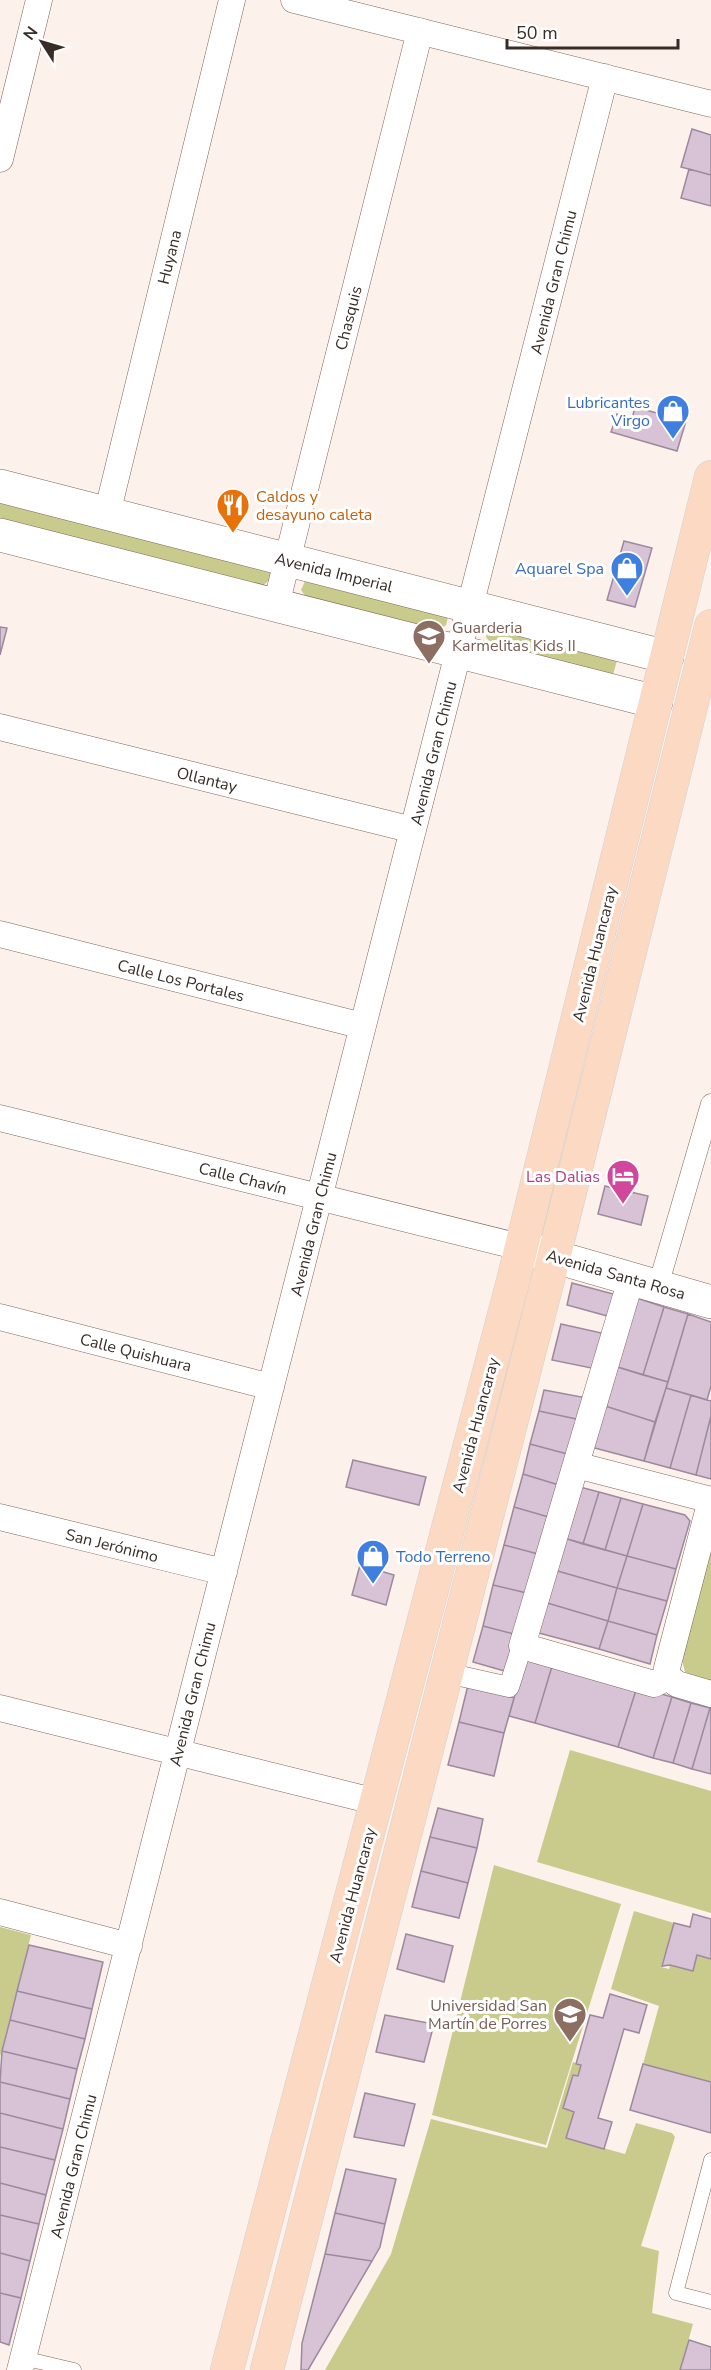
<svg xmlns="http://www.w3.org/2000/svg" width="711" height="2370" viewBox="0 0 711 2370" font-family="'Nunito Sans',sans-serif">
	<rect width="100%" height="100%" fill="#fdf1ec"/>
	<path fill="#c8cb8c" d="M0 495 273 568C272 576 269 583 261 586L0 520Z
		M306 579 449 613 446 625 440 630 306 597 301 590Z
		M488 626 619 653 613 675 491 644 486 637Z
		M711 1546V1681L685 1672 682 1660Z
		M570 1750 711 1791V1913L537 1862Z
		M494 1865 621 1904 546 2145 432 2115Z
		M634 1911 674 1923 661 1967 669 1969 670 1965 692 1971 697 1955 711 1959V2082L643 2064 659 2006 611 1989Z
		M0 1927 31 1935 0 2057Z
		M573 2062 581 2065 578 2076 573 2075 563 2108 574 2112 567 2138 625 2154 636 2123 672 2133 675 2137 641 2246 659 2251 652 2313 693 2324 680 2370H325L391 2254 431 2119 547 2148Z"/>
	<path fill="#d7c2d6" stroke="#9d899c" stroke-width="1.5" d="M692 129 711 135V175L681 167Z
		M689 169 711 175V206L681 198Z
		M635 407 686 421 677 451 611 432 617 414 632 419Z
		M624 541 652 548 635 607 607 600Z
		M0 627 7 628 0 655Z
		M605 1186 648 1196 641 1225 598 1214Z
		M572 1283 617 1295 611 1317 567 1305Z
		M631 1296 664 1307 643 1375 611 1365Z
		M664 1307 688 1314 668 1382 643 1375Z
		M688 1314 711 1322V1386L707 1400 666 1388Z
		M561 1324 606 1334 596 1369 552 1360Z
		M611 1365 668 1382 655 1422 599 1404Z
		M666 1388 691 1395 670 1468 644 1461Z
		M544 1390 587 1398 581 1420 539 1411Z
		M691 1395 711 1401V1416L696 1475 670 1468Z
		M599 1404 655 1422 644 1461 587 1446Z
		M539 1411 581 1420 571 1455 530 1444Z
		M711 1416V1479L696 1475Z
		M530 1444 571 1455 562 1486 523 1474Z
		M353 1460 426 1477 419 1505 346 1487Z
		M523 1474 562 1486 552 1518 514 1507Z
		M580 1487 599 1492 583 1544 564 1538Z
		M599 1492 621 1498 605 1550 583 1544Z
		M621 1498 643 1504 627 1556 605 1550Z
		M643 1504 685 1515 690 1521 676 1569 627 1556Z
		M514 1507 552 1518 542 1555 504 1545Z
		M564 1538 627 1556 617 1588 554 1570Z
		M504 1545 542 1555 531 1594 493 1585Z
		M627 1556 676 1569 667 1601 617 1588Z
		M360 1565 394 1575 386 1605 352 1595Z
		M554 1570 617 1588 608 1621 544 1602Z
		M493 1585 531 1594 518 1635 483 1626Z
		M617 1588 667 1601 657 1635 608 1621Z
		M544 1602 608 1621 599 1649 535 1632Z
		M608 1621 657 1635 650 1664 599 1649Z
		M483 1626 518 1635 508 1672 473 1662Z
		M526 1656 553 1663 535 1723 509 1716Z
		M553 1663 637 1687 618 1747 535 1723Z
		M468 1685 514 1698 504 1733 459 1722Z
		M637 1687 672 1697 653 1758 618 1747Z
		M672 1697 691 1703 673 1763 653 1758Z
		M691 1703 710 1708 692 1769 673 1763Z
		M710 1708H711V1774L692 1769Z
		M459 1722 504 1733 494 1776 448 1765Z
		M438 1808 483 1819 477 1848 430 1837Z
		M430 1837 477 1848 468 1883 421 1871Z
		M421 1871 468 1883 459 1918 412 1907Z
		M693 1914 711 1919V1959L697 1955 693 1971 670 1965 662 1966 674 1923 690 1927Z
		M406 1934 453 1946 444 1982 397 1969Z
		M29 1945 103 1962 92 2009 17 1991Z
		M17 1991 92 2009 85 2039 10 2020Z
		M610 1994 647 2005 639 2033 624 2029 598 2118 612 2122 604 2149 566 2138 574 2112 563 2108 573 2075 578 2076 581 2065 576 2064 590 2015 603 2018Z
		M385 2015 434 2024 424 2062 376 2052Z
		M10 2020 85 2039 77 2069 2 2051Z
		M2 2051 77 2069 70 2099 0 2082Z
		M643 2064 711 2082V2133L630 2110Z
		M0 2082 70 2099 63 2129 0 2113Z
		M365 2093 415 2104 404 2146 354 2137Z
		M0 2113 63 2129 55 2160 0 2147Z
		M0 2147 55 2160 46 2195 0 2183Z
		M346 2169 396 2179 385 2224 335 2213Z
		M0 2183 46 2195 39 2224 0 2215Z
		M335 2213 385 2224 380 2247 372 2261 325 2254Z
		M0 2215 39 2224 30 2261 0 2253Z
		M0 2253 30 2261 21 2298 0 2293Z
		M325 2254 372 2261 308 2370H301L302 2343Z
		M0 2293 21 2298 9 2345 0 2342Z
		M689 2340 711 2347V2370H680Z"/>
	<g fill="none" stroke-linecap="round" stroke-linejoin="round">
		<g stroke="#7f665b" stroke-width="15">
			<path id="service" d="M711 2160 676 2293 711 2302
				M23 2358 74 2370"/>
		</g>
		<g stroke="#7f665b" stroke-width="21">
			<path id="pedestrian" d="M658 1286 711 1104
				M447 1673 509 1687 522 1646"/>
		</g>
		<g stroke="#7f665b" stroke-width="27">
			<path id="minor" d="M294 0 711 104
				M0 159 39 0
				M107 514 232 0
				M276 605 420 31
				M0 727 413 830
				M0 934 363 1026
				M0 1118 520 1247
				M631 1279 522 1646 654 1684 668 1677
				M0 1317 271 1387
				M576 1465 711 1500
				M0 1517 224 1572
				M668 1677 667 1668 711 1500
				M668 1677 677 1684 711 1694
				M0 1708 377 1802
				M0 1912 129 1946
				M20 2370 605 77"/>
		</g>
		<g stroke="#7f665b" stroke-width="34">
			<path id="tertiary" d="M0 486 667 657
				M0 535 656 702
				M528 1249 711 1302"/>
		</g>
		<g stroke="#d3d1cf" stroke-width="34">
			<path id="primary" d="M227 2370 514 1277 711 477
				M267 2370 554 1256 711 626"/>
		</g>
		<use href="#service" stroke="#fff" stroke-width="14"/>
		<use href="#pedestrian" stroke="#fff" stroke-width="20"/>
		<use href="#minor" stroke="#fff" stroke-width="26"/>
		<use href="#tertiary" stroke="#fff" stroke-width="33"/>
		<use href="#primary" stroke="#fbd9c3" stroke-width="33"/>
	</g>
	<defs>
		<g id="shop-pin" transform="scale(1.725)"><path d="M0 17L-7.5 6A9.5 9.5 0 1 1 7.5 6Z" fill="#3f7fe0" stroke="#fff"/><path d="M-5-2.5h2.3a2.7 3.5 0 0 1 5.4 0H5L5.5 6h-11ZM-1.5-2.5h3a1.5 2.3 0 0 0-3 0Z" fill="#fff"/></g>
		<g id="restaurant-pin" transform="scale(1.725)"><path d="M0 17L-7.5 6A9.5 9.5 0 1 1 7.5 6Z" fill="#e8710a" stroke="#fff"/><path d="M-5-6h1v4h1v-4h1v4h1v-4h1v5L-1.5 .5V6h-2V.5L-5-1ZM5-6V6H3V1.5H1.5Q1.5-4 5-6Z" fill="#fff"/></g>
		<g id="school-pin" transform="scale(1.725)"><path d="M0 17L-7.5 6A9.5 9.5 0 1 1 7.5 6Z" fill="#8d6e63" stroke="#fff"/><path d="M0-5L7-2L0 1L-7-2ZM-4 1L0 2.5L4 1V4Q0 6-4 4Z" fill="#fff"/></g>
		<g id="hotel-pin" transform="scale(1.725)"><path d="M0 17L-7.5 6A9.5 9.5 0 1 1 7.5 6Z" fill="#d1479c" stroke="#fff"/><path d="M-6-4.5h1.5V1H6V5H4.5V3h-9V5H-6ZM-4 0a1.8 1.8 0 1 1 3.6 0ZM.5 0V-2.5h3Q6-2.5 6 0Z" fill="#fff"/></g>
		<g id="university-pin" transform="scale(1.725)"><path d="M0 17L-7.5 6A9.5 9.5 0 1 1 7.5 6Z" fill="#8d6e63" stroke="#fff"/><path d="M0-5L7-2L0 1L-7-2ZM-4 1L0 2.5L4 1V4Q0 6-4 4Z" fill="#fff"/></g>
	</defs>
	<g fill-rule="evenodd">
		<use href="#shop-pin" x="673" y="411"/>
		<use href="#restaurant-pin" x="233" y="505"/>
		<use href="#shop-pin" x="627" y="568"/>
		<use href="#school-pin" x="429" y="636"/>
		<use href="#hotel-pin" x="623" y="1176"/>
		<use href="#shop-pin" x="373" y="1556"/>
		<use href="#university-pin" x="570" y="2014"/>
	</g>
	<g text-anchor="middle" stroke-width="6" stroke-linejoin="round" paint-order="stroke">
		<g font-size="16" fill="#372c27" stroke="#fff">
			<text transform="translate(169 257) rotate(-76)" y="6">Huyana</text>
			<text transform="translate(553 282) rotate(-76)" y="6">Avenida Gran Chimu</text>
			<text transform="translate(348 318) rotate(-76)" y="6">Chasquis</text>
			<text transform="translate(334 572) rotate(14)" y="6">Avenida Imperial</text>
			<text transform="translate(433 753) rotate(-76)" y="6">Avenida Gran Chimu</text>
			<text transform="translate(207 779) rotate(14)" y="6">Ollantay</text>
			<text transform="translate(594 954) rotate(-76)" y="6">Avenida Huancaray</text>
			<text transform="translate(181 980) rotate(14)" y="6">Calle Los Portales</text>
			<text transform="translate(243 1178) rotate(14)" y="6">Calle Chavín</text>
			<text transform="translate(313 1224) rotate(-76)" y="6">Avenida Gran Chimu</text>
			<text transform="translate(616 1274) rotate(16)" y="6">Avenida Santa Rosa</text>
			<text transform="translate(136 1352) rotate(14)" y="6">Calle Quishuara</text>
			<text transform="translate(475 1425) rotate(-75)" y="6">Avenida Huancaray</text>
			<text transform="translate(112 1545) rotate(14)" y="6">San Jerónimo</text>
			<text transform="translate(192 1694) rotate(-76)" y="6">Avenida Gran Chimu</text>
			<text transform="translate(352 1895) rotate(-75)" y="6">Avenida Huancaray</text>
			<text transform="translate(73 2166) rotate(-76)" y="6">Avenida Gran Chimu</text>
		</g>
		<g font-size="16" fill="#366cbe" stroke="#fff" text-anchor="end">
			<text x="650" y="408">Lubricantes<tspan x="650" dy="18">Virgo</tspan></text>
			<text x="604" y="574">Aquarel Spa</text>
			<text x="396" y="1562" text-anchor="start">Todo Terreno</text>
		</g>
		<g font-size="16" fill="#c56008" stroke="#fff" text-anchor="start">
			<text x="256" y="502">Caldos y<tspan x="256" dy="18">desayuno caleta</tspan></text>
		</g>
		<g font-size="16" fill="#785e54" stroke="#fff" text-anchor="start">
			<text x="452" y="633">Guarderia<tspan x="452" dy="18">Karmelitas Kids II</tspan></text>
			<text x="547" y="2011" text-anchor="end">Universidad San<tspan x="547" dy="18">Martín de Porres</tspan></text>
		</g>
		<g font-size="16" fill="#b23c85" stroke="#fff" text-anchor="end">
			<text x="600" y="1182">Las Dalias</text>
		</g>
	</g>
	<g transform="translate(42 42) rotate(307)" stroke="#ffffff" stroke-width="4.5" paint-order="stroke">
	<path d="M0-4.5L10 22L0 15L-10 22Z" fill="#372c27"/>
	<text y="-9" font-size="16" font-weight="bold" text-anchor="middle" fill="#372c27">N</text>
	</g>
	<path d="M507 39v9h171v-9" fill="none" stroke="#372c27" stroke-width="3"/>
	<text x="516" y="39" font-size="18" fill="#372c27" stroke="#ffffff" stroke-width="4.5" paint-order="stroke">50 m</text>
</svg>
